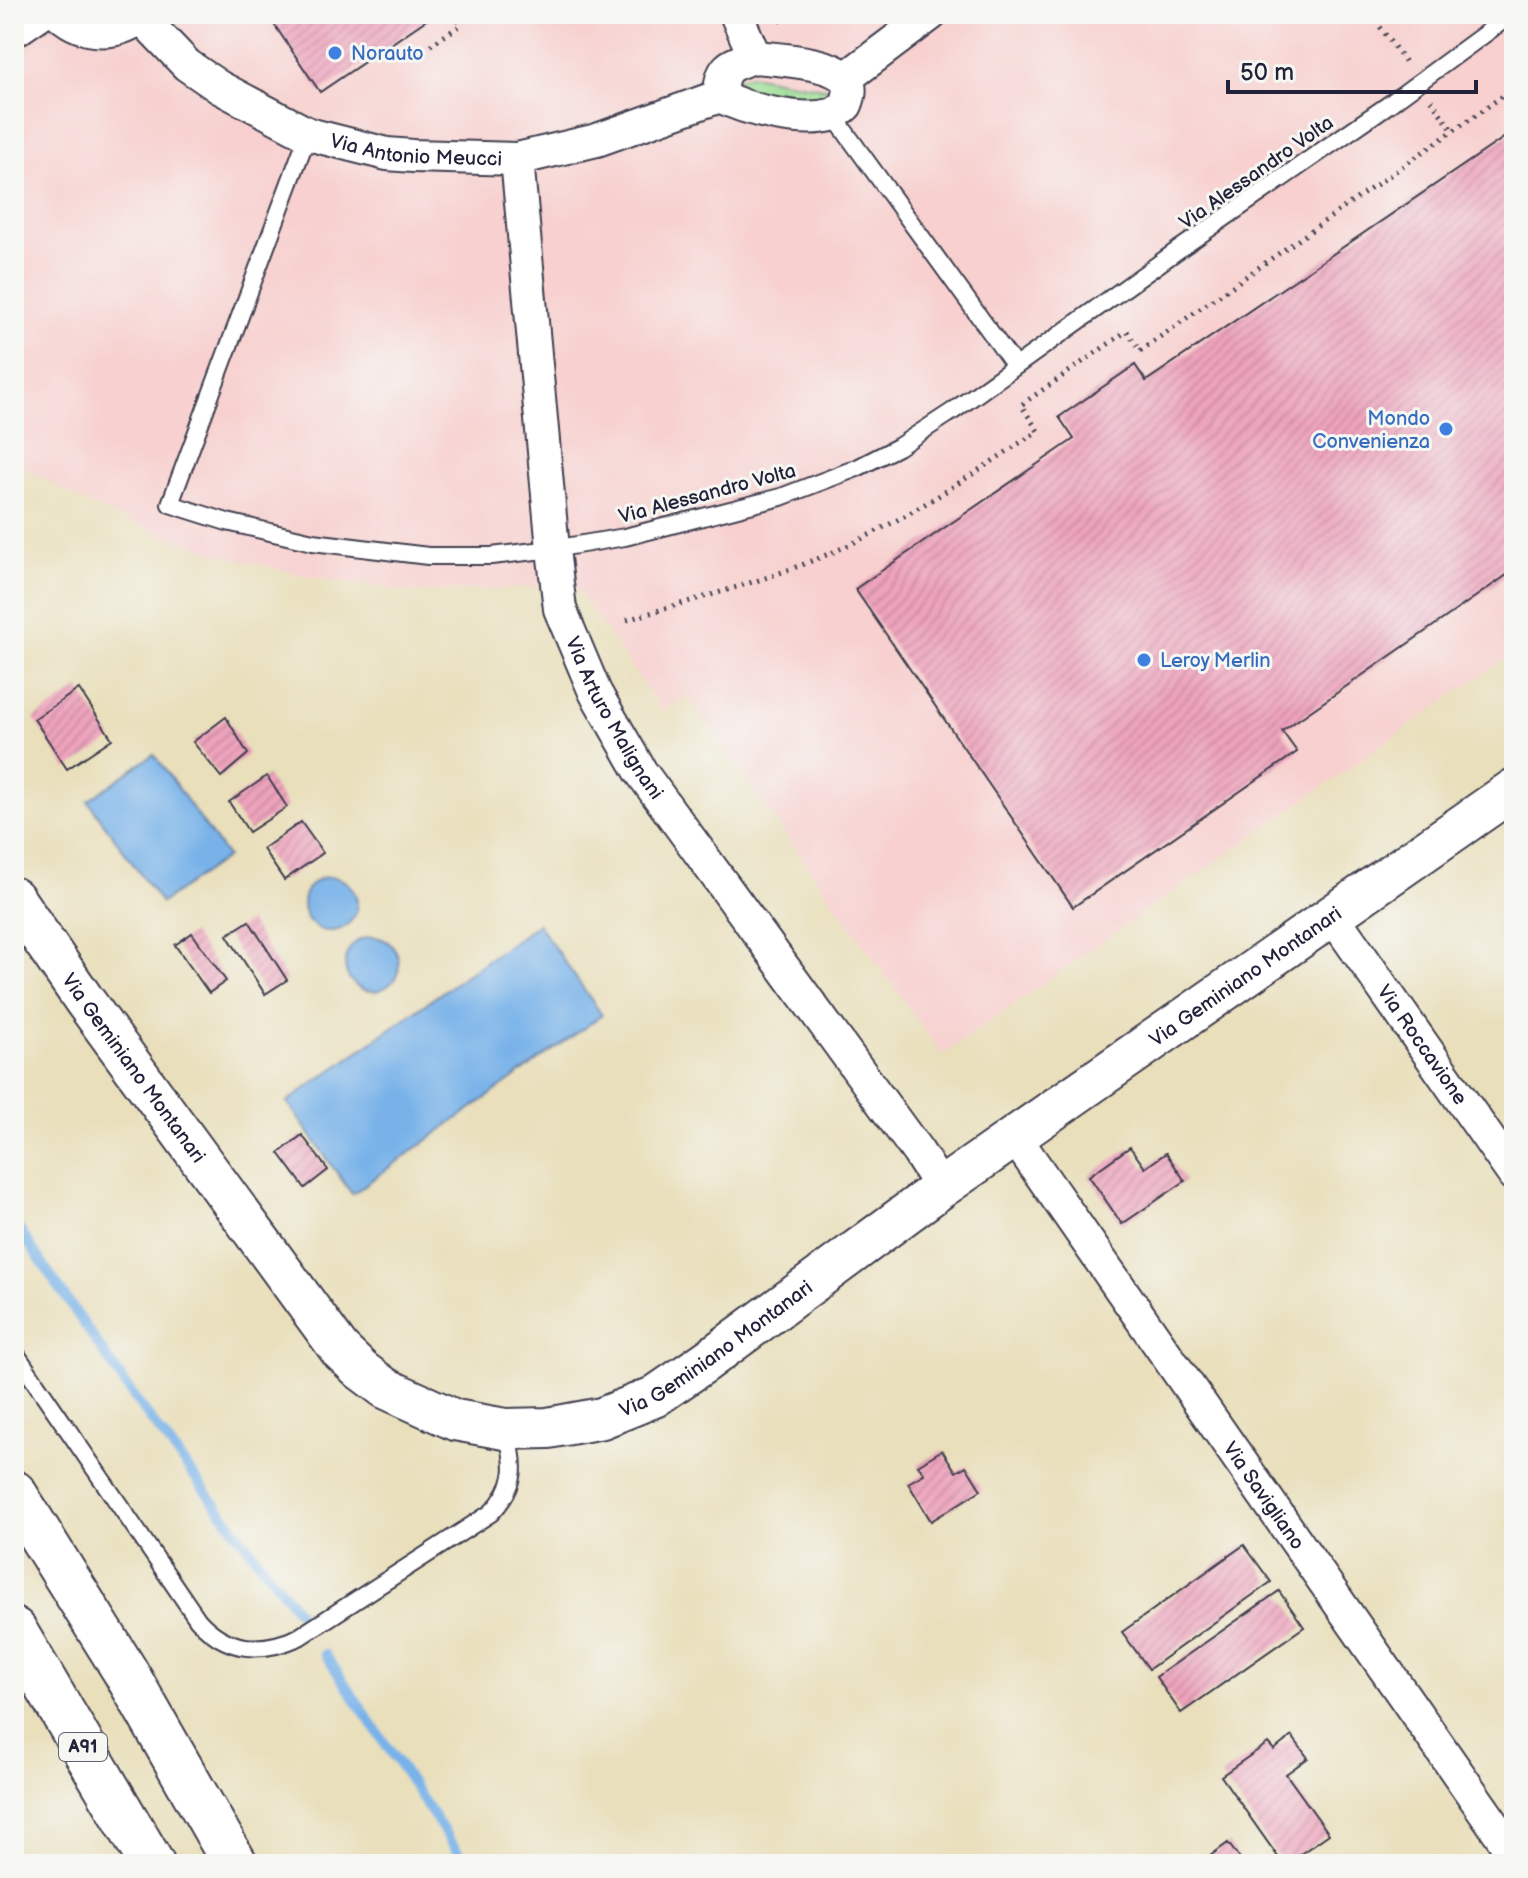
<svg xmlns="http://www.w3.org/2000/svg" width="1528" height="1878" viewBox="0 0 1528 1878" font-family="'Balsamiq Sans',sans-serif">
	<defs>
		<pattern id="grass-tufts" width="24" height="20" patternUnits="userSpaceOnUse" patternTransform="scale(2)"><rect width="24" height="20" fill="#9cde95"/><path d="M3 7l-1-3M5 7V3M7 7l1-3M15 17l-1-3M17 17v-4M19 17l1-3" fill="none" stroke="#86be81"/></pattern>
		<pattern id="building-hatch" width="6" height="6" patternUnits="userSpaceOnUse" patternTransform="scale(2)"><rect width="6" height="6" fill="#eda3bc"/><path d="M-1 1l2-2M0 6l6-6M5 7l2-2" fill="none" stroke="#cb8ca2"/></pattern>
	</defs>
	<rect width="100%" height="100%" fill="#f6f6f2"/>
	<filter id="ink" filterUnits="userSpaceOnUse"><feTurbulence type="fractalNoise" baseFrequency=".0125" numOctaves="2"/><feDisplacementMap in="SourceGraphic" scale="16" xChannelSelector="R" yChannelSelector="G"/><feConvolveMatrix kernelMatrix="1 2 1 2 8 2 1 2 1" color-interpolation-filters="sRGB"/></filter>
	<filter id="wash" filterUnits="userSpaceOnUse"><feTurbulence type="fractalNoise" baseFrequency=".006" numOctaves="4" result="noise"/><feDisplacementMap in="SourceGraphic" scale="32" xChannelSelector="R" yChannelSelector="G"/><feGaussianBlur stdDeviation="1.8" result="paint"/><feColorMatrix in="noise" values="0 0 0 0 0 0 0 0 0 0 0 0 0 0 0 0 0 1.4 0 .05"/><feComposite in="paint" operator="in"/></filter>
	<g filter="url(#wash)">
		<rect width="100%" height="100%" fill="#e9dfbb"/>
		<path fill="#f7d0cf" d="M14 14H1514V652L942 1055 687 696 662 711 575 586 411 592 311 577 224 556 151 531 82 501 14 461Z"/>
		<path fill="url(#grass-tufts)" stroke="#5f8068" stroke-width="2" d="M751 75 787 82 832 89 836 93 834 105 736 95 733 79Z"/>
		<path fill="#78b2e9" stroke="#4d6a92" stroke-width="2" d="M154 754 227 857 161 903 88 801Z
			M303 904a27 27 0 1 1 54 0a27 27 0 1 1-54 0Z
			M538 924 602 1015 352 1194 287 1102Z
			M345 964a27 27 0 1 1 54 0a27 27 0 1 1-54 0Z"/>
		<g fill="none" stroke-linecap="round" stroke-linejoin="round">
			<path stroke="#78b2e9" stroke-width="10" d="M14 1222 138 1403 298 1612
				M325 1654 466 1864"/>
		</g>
		<g id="blocks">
			<path fill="url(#building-hatch)" d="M267 14H435L320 92Z
				M1514 131V570L1282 731 1297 752 1073 907 855 589 1074 439 1059 417 1135 365 1146 381Z
				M79 689 112 739 67 769 34 719Z
				M226 717 248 754 221 777 193 742Z
				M267 776 287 807 249 832 229 802Z
				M301 822 323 853 284 880 263 849Z
				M249 921 287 980 265 994 227 935Z
				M192 933 226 981 209 993 175 945Z
				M302 1135 328 1170 305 1188 279 1153Z
				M1130 1147 1145 1168 1166 1153 1185 1181 1122 1224 1089 1176Z
				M942 1450 956 1472 966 1466 981 1490 931 1521 908 1483 924 1474 918 1465Z
				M1244 1545 1271 1582 1149 1669 1122 1632Z
				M1279 1591 1304 1627 1181 1713 1156 1677Z
				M1292 1736 1308 1758 1286 1774 1329 1834 1286 1864H1283L1221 1776 1268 1743 1274 1750Z
				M1228 1843 1244 1864H1199Z"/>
		</g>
	</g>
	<g filter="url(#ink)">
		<use href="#blocks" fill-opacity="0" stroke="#403e4e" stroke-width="2"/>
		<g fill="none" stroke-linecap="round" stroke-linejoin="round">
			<g stroke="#403e4e" stroke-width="20">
				<path id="service" d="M833 115 1015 366
					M308 134 170 504 227 522 313 542 428 556H491L553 549 625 537 781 497 857 468 898 447 953 411 1178 250 1388 105 1512 14
					M14 1351 198 1620C227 1652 261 1654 299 1637L491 1513C517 1486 517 1465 506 1431"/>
			</g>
			<g stroke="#403e4e" stroke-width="36">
				<g id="minor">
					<path d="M60 14C85 36 120 36 144 14"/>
					<path d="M736 14 755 57"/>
					<path id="s1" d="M141 17 187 65 219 87 308 134 387 154 413 156 517 159 597 140 720 96"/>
					<path d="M14 31 39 14"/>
					<path d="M755 57C775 59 837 62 847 81 852 89 849 97 846 105 841 109 836 114 831 115 801 123 747 110 720 96 721 66 729 65 755 57Z"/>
					<path d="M846 78 931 14"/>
					<path id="s2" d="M517 159 553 549 560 609 595 692 641 772 918 1152 941 1188"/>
					<path id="s3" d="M1332 915 1514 1175"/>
					<path id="s4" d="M1014 1136 1514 1854"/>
				</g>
			</g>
			<g stroke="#403e4e" stroke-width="44">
				<g id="tertiary">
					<path id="s5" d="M14 898 84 1000 340 1350 361 1370 385 1388 455 1420 505 1429 548 1428 602 1418 654 1397 705 1362 941 1188 1514 789"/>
				</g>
			</g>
			<g stroke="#403e4e" stroke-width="48">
				<path id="motorway" d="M14 1493 125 1671 235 1864
					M14 1630 152 1864"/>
			</g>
			<path stroke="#403e4e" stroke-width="5" stroke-dasharray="2 6" stroke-linecap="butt" d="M776 14 785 26
				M1371 14 1405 62
				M417 54 461 25 454 14
				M1431 100 1453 131
				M627 620C695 599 766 581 831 553 905 521 971 475 1038 431L1021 405 1127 331 1140 351 1514 88"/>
			<use href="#service" stroke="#fff" stroke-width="16"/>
			<use href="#minor" stroke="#fff" stroke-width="32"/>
			<use href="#tertiary" stroke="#fff" stroke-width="40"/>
			<use href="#motorway" stroke="#fff" stroke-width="44"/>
		</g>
	</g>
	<g fill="#3f7fe0" stroke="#f6f6f2" stroke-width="3">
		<circle cx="335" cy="53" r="8"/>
		<circle cx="1446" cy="429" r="8"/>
		<circle cx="1144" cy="660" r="8"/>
	</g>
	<g text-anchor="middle" stroke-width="6" stroke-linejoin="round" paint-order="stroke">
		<rect fill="#f6f6f2" stroke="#626272" stroke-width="2" x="59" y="1733" width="48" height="28" rx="6"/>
		<g font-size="18" font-weight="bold" fill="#22223b">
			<text x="83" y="1753">A91</text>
		</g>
		<g font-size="20" fill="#366cbe" stroke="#f6f6f2" text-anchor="start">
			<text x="351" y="60">Norauto</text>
			<text x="1430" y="425" text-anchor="end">Mondo<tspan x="1430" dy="23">Convenienza</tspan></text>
			<text x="1160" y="667">Leroy Merlin</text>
		</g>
		<g font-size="20" fill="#22223b" stroke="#f6f6f2">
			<text dy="7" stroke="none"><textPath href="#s1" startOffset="316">Via Antonio Meucci</textPath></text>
			<text transform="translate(1256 172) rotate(-35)" y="7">Via Alessandro Volta</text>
			<text transform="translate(707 493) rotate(-15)" y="7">Via Alessandro Volta</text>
			<text dy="7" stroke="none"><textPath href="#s2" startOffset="574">Via Arturo Malignani</textPath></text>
			<text dy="7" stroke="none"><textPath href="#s5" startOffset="1624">Via Geminiano Montanari</textPath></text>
			<text dy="7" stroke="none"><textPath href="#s3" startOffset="158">Via Roccavione</textPath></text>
			<text dy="7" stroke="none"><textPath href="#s5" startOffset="208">Via Geminiano Montanari</textPath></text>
			<text dy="7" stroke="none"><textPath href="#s5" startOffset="976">Via Geminiano Montanari</textPath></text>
			<text dy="7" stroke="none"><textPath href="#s4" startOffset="438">Via Savigliano</textPath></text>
		</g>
	</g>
	<rect width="1528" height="1878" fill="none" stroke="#f6f6f2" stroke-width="48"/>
	<path d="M1228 80v12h248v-12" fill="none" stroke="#22223b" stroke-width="4"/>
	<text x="1240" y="80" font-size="24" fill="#22223b" stroke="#f6f6f2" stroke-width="6" paint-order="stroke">50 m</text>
</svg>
